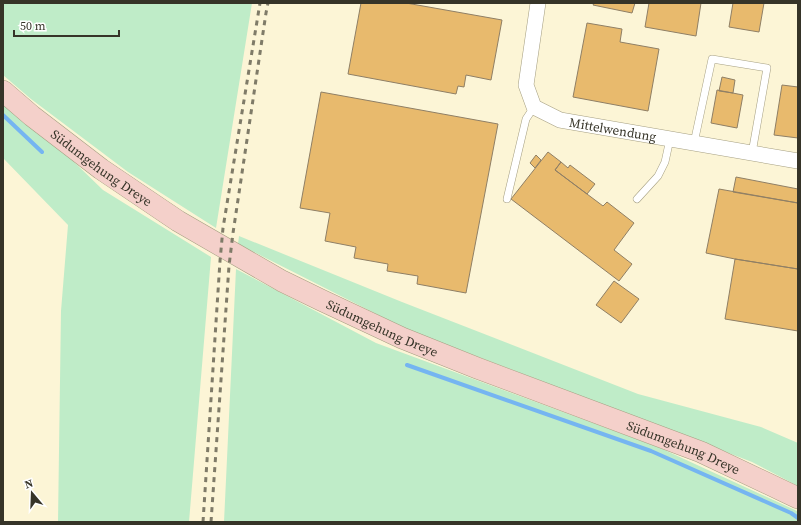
<svg xmlns="http://www.w3.org/2000/svg" width="801" height="525" viewBox="0 0 801 525" font-family="'Source Serif 4',serif">
	<rect width="100%" height="100%" fill="#fcf5d6"/>
	<path fill="#bfecc8" d="M3 3H252L216 228 128 172 31 99 3 75Z
		M3 104 71 159 103 190 211 257 189 522H58L61 311 68 225 3 158Z
		M239 236 402 302 638 394 761 427 798 443V486L752 462 406 329 238 244Z
		M236 269 376 343 658 447 795 510 798 512V522H224Z"/>
	<g fill="none" stroke-linecap="round" stroke-linejoin="round">
		<path stroke="#75b5f1" stroke-width="4" d="M3 115 42 152
			M407 365 651 451 791 513 798 518"/>
	</g>
	<path fill="#e8ba6d" stroke="#8f7f65" d="M361 3H406L502 20 491 80 466 75 464 87 458 86 456 94 348 74Z
		M594 3H635L632 13 593 5Z
		M649 3H701L696 36 645 27Z
		M733 3H764L759 32 729 27Z
		M587 23 622 29 620 42 659 49 648 111 573 97Z
		M722 77 735 80 733 93 719 91Z
		M782 85 798 87V138L774 135Z
		M717 90 743 95 737 128 711 123Z
		M321 92 498 124 466 293 417 284 418 276 387 271 388 264 354 258 356 247 325 241 330 213 300 208Z
		M548 152 561 162 555 170 603 206 607 202 634 223 614 250 632 264 619 281 511 199Z
		M536 155 541 160 535 168 530 163Z
		M561 162 568 168 570 165 595 184 587 194 555 170Z
		M736 177 798 189V203L733 192Z
		M719 189 798 203V269L735 259 706 253Z
		M735 259 798 269V331L725 319Z
		M614 281 639 299 621 323 596 305Z"/>
	<g fill="none" stroke-linecap="round" stroke-linejoin="round">
		<g stroke="#a59f82" stroke-width="8">
			<path id="service" d="M694 143 712 59 767 68 752 153
				M507 199 526 119 534 107
				M637 199 658 176 665 162 670 139"/>
		</g>
		<g stroke="#a59f82" stroke-width="16">
			<g id="minor">
				<path id="s1" d="M538 3 526 85 534 107 560 120 798 161"/>
			</g>
		</g>
		<g stroke="#a59f82" stroke-width="22">
			<g id="secondary">
				<path id="s2" d="M3 91 32 116 101 169 178 221 282 281 321 300 402 338 477 368 701 452 798 498"/>
			</g>
		</g>
		<use href="#service" stroke="#fff" stroke-width="7"/>
		<use href="#minor" stroke="#fff" stroke-width="15"/>
		<use href="#secondary" stroke="#f4d0ca" stroke-width="21"/>
		<path stroke="#7f7b68" stroke-width="3" stroke-dasharray="5 5" stroke-linecap="butt" d="M203 522 220 261 223 228 260 3
			M211 522 229 266 233 233 266 13 268 3"/>
	</g>
	<g text-anchor="middle" stroke-width="3" stroke-linejoin="round" paint-order="stroke">
		<g font-size="13" fill="#363428" stroke="#fff">
			<text dy="5" stroke="none"><textPath href="#s1" startOffset="189">Mittelwendung</textPath></text>
			<text dy="5" stroke="none"><textPath href="#s2" startOffset="125">Südumgehung Dreye</textPath></text>
			<text dy="5" stroke="none"><textPath href="#s2" startOffset="449">Südumgehung Dreye</textPath></text>
			<text dy="5" stroke="none"><textPath href="#s2" startOffset="773">Südumgehung Dreye</textPath></text>
		</g>
	</g>
	<rect width="801" height="525" fill="none" stroke="#363428" stroke-width="8"/>
	<g transform="translate(32 493) rotate(341)" stroke="#ffffff" stroke-width="3" paint-order="stroke">
	<path d="M0-3L7 15L0 10L-7 15Z" fill="#363428"/>
	<text y="-6" font-size="11" font-weight="bold" text-anchor="middle" fill="#363428">N</text>
	</g>
	<path d="M14 30v6h105v-6" fill="none" stroke="#363428" stroke-width="2"/>
	<text x="20" y="30" font-size="12" fill="#363428" stroke="#ffffff" stroke-width="3" paint-order="stroke">50 m</text>
</svg>
